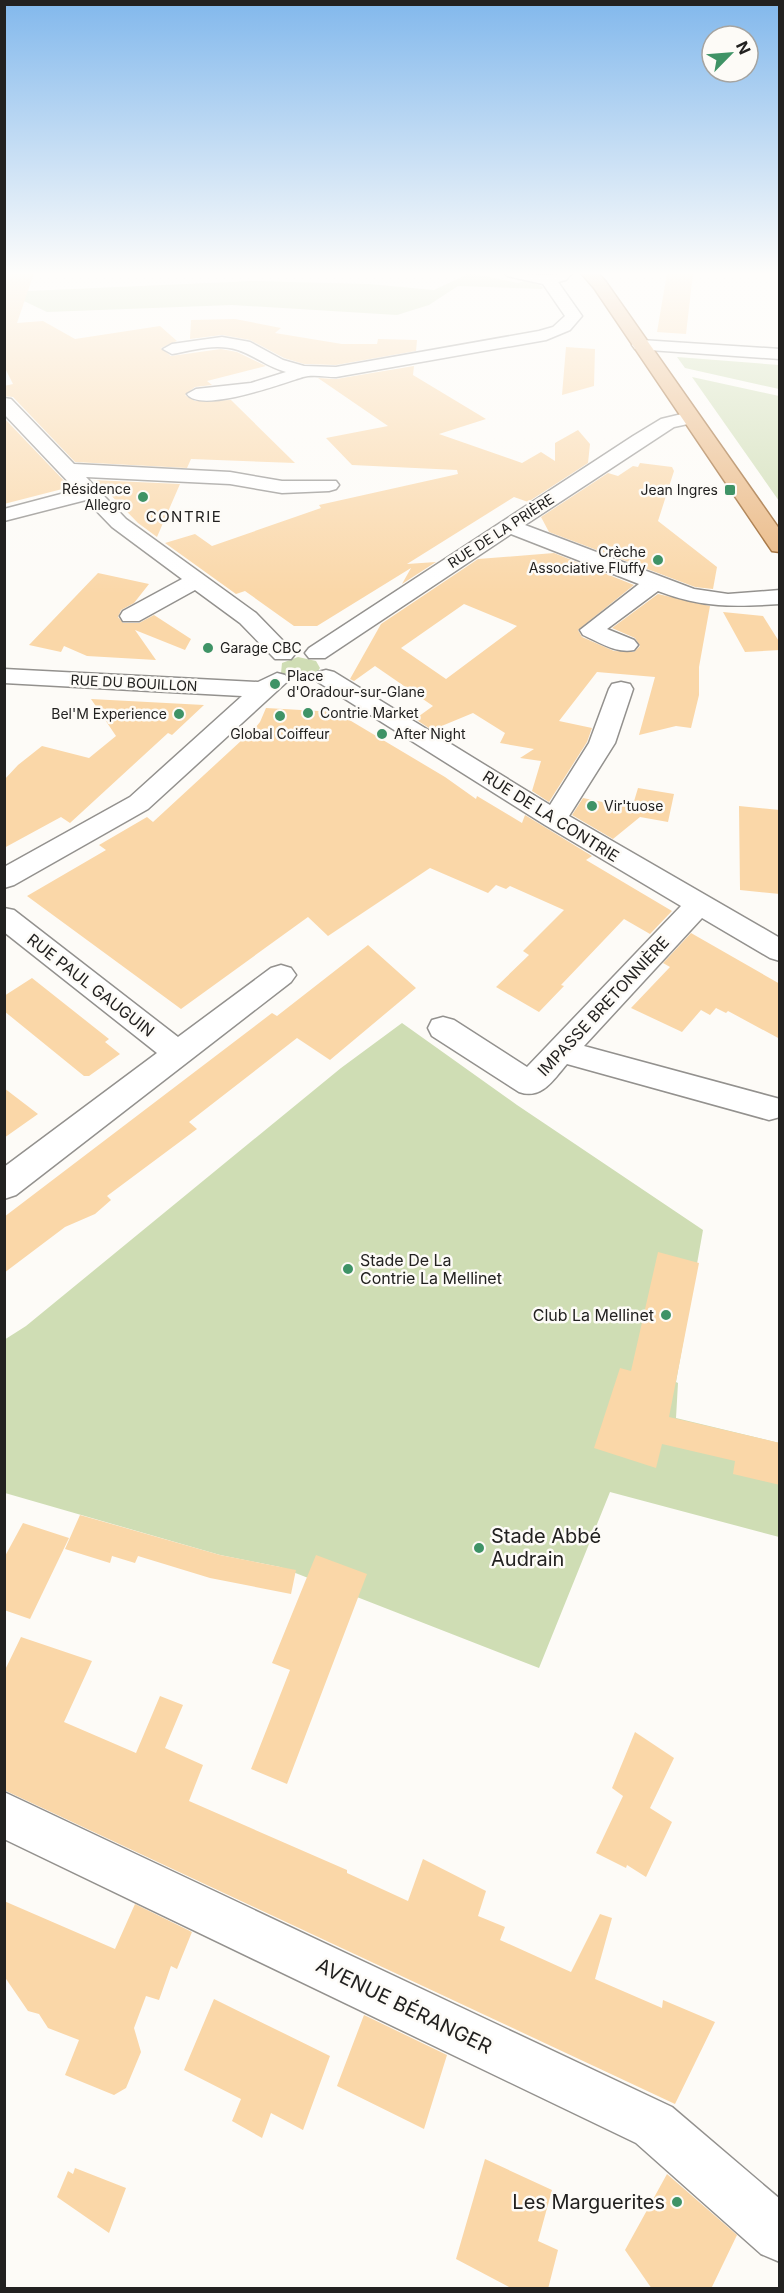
<svg xmlns="http://www.w3.org/2000/svg" width="784" height="2293" viewBox="0 0 784 2293" font-family="Inter,sans-serif">
	<rect width="100%" height="100%" fill="#fdfbf7"/>
	<path fill="#cfddb4" d="M470 273 518 283 527 280 543 287 542 289 458 286 429 305 397 315 232 305 47 312 5 292 253 281 369 284 434 290Z
		M677 357 779 365V389L685 368Z
		M692 377 779 396V501Z
		M298 657 316 661 320 668C312 682 293 681 281 673L282 663Z
		M402 1023 517 1105 703 1230 676 1382 678 1383 676 1418 779 1443V1537L610 1492 539 1668 280 1567 220 1555 5 1493 4 1340 26 1326 341 1068Z"/>
	<path fill="#fad7a8" fill-rule="evenodd" d="M4 273H34L17 323 43 321 75 339 160 326 177 341 161 348 171 356 221 349 237 352 266 366 207 381 212 385 195 387 185 395 195 401 231 400 295 463 191 459 187 468 75 462 13 397 4 396V386L13 384 4 366Z
		M667 273H693L686 334 657 332Z
		M235 319 281 328 275 333 342 344H377L378 339 417 340 416 351 336 365 304 364 284 358 250 340 222 335 190 339 191 320Z
		M566 347 595 349 594 386 562 395Z
		M414 366 413 375 486 419 439 434 522 463 541 452 555 461V443L578 430 590 444 588 463 528 502 514 497 407 564 436 562 402 584 411 568 317 626H294L245 591 236 594 165 543 195 534 212 546 321 508 319 505 458 474 457 470 352 465 326 438 388 426 318 378 336 379Z
		M4 418 70 487 4 504Z
		M640 463 672 467 674 471 658 521 717 567 713 589 695 587 549 532 541 517 608 473 618 476 633 466 638 467Z
		M92 480 180 484 157 537 138 523 96 480Z
		M554 553 634 585 578 630 582 637 614 651 634 652 640 646 635 638 612 628 658 594 710 606 699 667V695L691 728 676 726 639 735 655 677 597 672 559 721 592 728 587 742 549 802 532 791 541 761 520 758 534 749 500 743 505 733 473 713 432 730 415 719 433 706 375 666 354 681 350 679 381 624 478 559ZM464 604 517 626 446 679 401 648Z
		M98 573 149 584 134 603 121 610 118 617 123 623H139L154 615 191 639 185 650 135 630 156 660 87 656 64 646 61 652 29 645Z
		M723 612 763 616 780 643V650L745 652Z
		M91 699 204 705 172 735 168 733 70 823 61 817 4 848V780L18 765 42 746 89 758 116 736Z
		M266 708 336 712 445 777 476 799 477 796 522 823 525 815 592 856 586 860 672 911 650 934 624 919 561 985 564 986 539 1012 496 987 529 955 523 951 564 910 510 886 506 889 496 885 488 893 430 868 328 936 308 917 181 1009 27 896 106 850 99 845 147 817 153 822 255 728 260 722Z
		M638 788 674 794 668 822 640 817 613 839 572 815 583 798 632 808Z
		M739 806 780 810V894L740 890Z
		M691 933 780 984V1039L728 1011 726 1013 716 1008 710 1015 701 1010 682 1032 631 1008 670 967 663 963Z
		M368 945 416 988 330 1060 297 1038 189 1122 197 1129 107 1196 111 1200 95 1214 65 1227 4 1273V1217L272 1013 277 1016Z
		M32 978 109 1039 105 1042 120 1054 89 1076H84L4 1011V996Z
		M4 1088 38 1114 4 1138Z
		M658 1252 699 1263 669 1417 780 1443V1485L733 1474 735 1461 662 1444 656 1468 594 1448 620 1368 631 1371Z
		M80 1515 220 1555 296 1570 291 1594 210 1578 138 1556 135 1563 112 1556 110 1563 65 1549Z
		M23 1523 69 1538 30 1619 4 1610V1558Z
		M316 1555 367 1574 287 1784 251 1769 290 1670 272 1663Z
		M21 1637 92 1661 64 1722 136 1753 160 1696 183 1705 165 1748 203 1765 189 1801 347 1870V1873L408 1901 423 1859 486 1891 478 1916 505 1927 500 1940 571 1972 600 1914 612 1918 595 1979 662 2008 663 2000 715 2022 675 2104 4 1790V1672Z
		M635 1732 674 1758 650 1808 672 1822 646 1877 627 1865 626 1868 596 1853 623 1796 612 1788Z
		M4 1901 115 1949 135 1904 192 1932 177 1969 171 1966 159 2000 146 1996 134 2028 141 2052 126 2088 114 2095 65 2075 79 2040 48 2028 39 2014 28 2011 4 1976Z
		M214 1999 330 2056 303 2130 271 2113 262 2138 232 2121 241 2099 184 2070Z
		M364 2015 447 2055 424 2129 337 2086Z
		M485 2159 552 2190 538 2241 558 2250 548 2289H513L456 2259Z
		M75 2168 126 2188 109 2233 57 2197 68 2171 73 2174Z
		M667 2174 737 2235 711 2289H652L625 2250Z"/>
	<g fill="none" stroke-linecap="round" stroke-linejoin="round">
		<g stroke="#93918e" stroke-width="3">
			<path id="minor" d="M505 273 548 275 572 273 566 280 558 282 582 316 570 330 546 340 336 377C326 377 313 374 303 377 284 383 200 414 187 394L196 389 251 383 286 372C268 367 255 356 238 350 216 343 194 350 172 354L163 349 172 344 222 337 250 342 283 360 304 366 336 367 539 331 553 327 565 316 543 284 507 276Z
				M641 340 780 349V359L635 349 632 345 635 341Z
				M4 398 11 399 74 464 230 472 282 481H336L339 485 336 489 329 491 282 493 230 484 86 477 126 519 256 613 291 649 295 654 291 659H275L240 623 195 590 139 621H123L120 616 123 611 182 579 112 527 86 500 4 521V509L76 490 4 414Z
				M690 412 699 418 697 422 674 427 525 525 694 589 728 594 780 590V604C732 607 703 608 658 591L607 629 634 640 638 645 634 650C617 654 599 642 583 635L580 630 639 584 511 534 325 658H309L305 653 309 648 633 436 661 419Z
				M4 669 258 682 277 673 285 675 289 680 148 809 14 885 4 888V867L130 797 242 696 4 683Z
				M326 670 334 672 550 805 589 743 609 689 612 684 621 682 630 684 633 689 615 743 569 816 780 938V961L770 958 702 918 584 1046 780 1099V1117L769 1120 567 1064C553 1080 542 1100 519 1092L432 1036 428 1028 432 1020 443 1017 454 1020 527 1067 681 906 545 825 318 682 314 677 318 672Z
				M4 908 14 910 178 1037 271 968 281 965 291 968 296 975 291 982 16 1195 4 1199V1167L157 1053 4 932Z
				M4 1792 672 2107 780 2199V2262L761 2254 636 2143 4 1839Z"/>
		</g>
		<g stroke="#9a6228" stroke-width="3">
			<path id="major" d="M581 273H598L606 282 780 530V552L772 551 594 288Z"/>
		</g>
		<use href="#minor" fill="#fff" fill-rule="evenodd"/>
		<use href="#major" fill="#e9b680" fill-rule="evenodd"/>
	</g>
	<linearGradient id="sky" x2="0" y2="1"><stop stop-color="#82b8ec"/><stop offset="0.46" stop-color="#fefdfb"/><stop offset="1" stop-color="#fefdfb" stop-opacity="0"/></linearGradient>
	<rect width="784" height="594" fill="url(#sky)"/>
	<g fill="#3f9366" stroke="#fdfbf7" stroke-width="2">
		<rect x="724" y="484" width="12" height="12" rx="3"/>
		<circle cx="143" cy="497" r="6"/>
		<circle cx="658" cy="560" r="6"/>
		<circle cx="208" cy="648" r="6"/>
		<circle cx="275" cy="684" r="6"/>
		<circle cx="308" cy="713" r="6"/>
		<circle cx="179" cy="714" r="6"/>
		<circle cx="280" cy="716" r="6"/>
		<circle cx="382" cy="734" r="6"/>
		<circle cx="592" cy="806" r="6"/>
		<circle cx="348" cy="1269" r="6"/>
		<circle cx="666" cy="1315" r="6"/>
		<circle cx="479" cy="1548" r="6"/>
		<circle cx="677" cy="2202" r="6"/>
	</g>
	<g text-anchor="middle" stroke-width="5" stroke-linejoin="round" paint-order="stroke">
		<g font-size="14" fill="#222120" stroke="#fdfbf7" text-anchor="start">
			<text x="131" y="494" text-anchor="end">Résidence<tspan x="131" dy="16">Allegro</tspan></text>
			<text x="718" y="495" text-anchor="end">Jean Ingres</text>
			<text x="646" y="557" text-anchor="end">Crèche<tspan x="646" dy="16">Associative Fluffy</tspan></text>
			<text x="220" y="653">Garage CBC</text>
			<text x="287" y="681">Place<tspan x="287" dy="16">d'Oradour-sur-Glane</tspan></text>
			<text x="320" y="718">Contrie Market</text>
			<text x="167" y="719" text-anchor="end">Bel'M Experience</text>
			<text x="280" y="739" text-anchor="middle">Global Coiffeur</text>
			<text x="394" y="739">After Night</text>
			<text x="604" y="811">Vir'tuose</text>
		</g>
		<g font-size="14" fill="#222120" stroke="#fdfbf7">
			<text transform="translate(501 531) rotate(-33)" y="5">RUE DE LA PRIÈRE</text>
			<text transform="translate(134 683) rotate(3)" y="5">RUE DU BOUILLON</text>
		</g>
		<g font-size="15" letter-spacing="1.5" fill="#222120" stroke="#fdfbf7">
			<text x="184" y="522">CONTRIE</text>
		</g>
		<g font-size="16" fill="#222120" stroke="#fdfbf7">
			<text transform="translate(551 816) rotate(32)" y="6">RUE DE LA CONTRIE</text>
			<text transform="translate(91 985) rotate(38)" y="6">RUE PAUL GAUGUIN</text>
			<text transform="translate(603 1006) rotate(-47)" y="6">IMPASSE BRETONNIÈRE</text>
		</g>
		<g font-size="16" fill="#222120" stroke="#fdfbf7" text-anchor="start">
			<text x="360" y="1266">Stade De La<tspan x="360" dy="18">Contrie La Mellinet</tspan></text>
			<text x="654" y="1321" text-anchor="end">Club La Mellinet</text>
		</g>
		<g font-size="20" fill="#222120" stroke="#fdfbf7" text-anchor="start">
			<text x="491" y="1543">Stade Abbé<tspan x="491" dy="23">Audrain</tspan></text>
			<text x="665" y="2209" text-anchor="end">Les Marguerites</text>
		</g>
		<g font-size="20" fill="#222120" stroke="#fdfbf7">
			<text transform="translate(404 2006) rotate(26)" y="7">AVENUE BÉRANGER</text>
		</g>
	</g>
	<rect width="784" height="2293" fill="none" stroke="#222120" stroke-width="12"/>
	<g transform="translate(730 54) rotate(65)"><circle r="28" fill="#fdfbf7" stroke="#a5a4a1" stroke-width="1.5"/>
	<path d="M0-4.5L10 22L0 15L-10 22Z" fill="#3f9366"/>
	<text y="-9" font-size="16" font-weight="bold" text-anchor="middle" fill="#222120">N</text>
	</g>
</svg>
